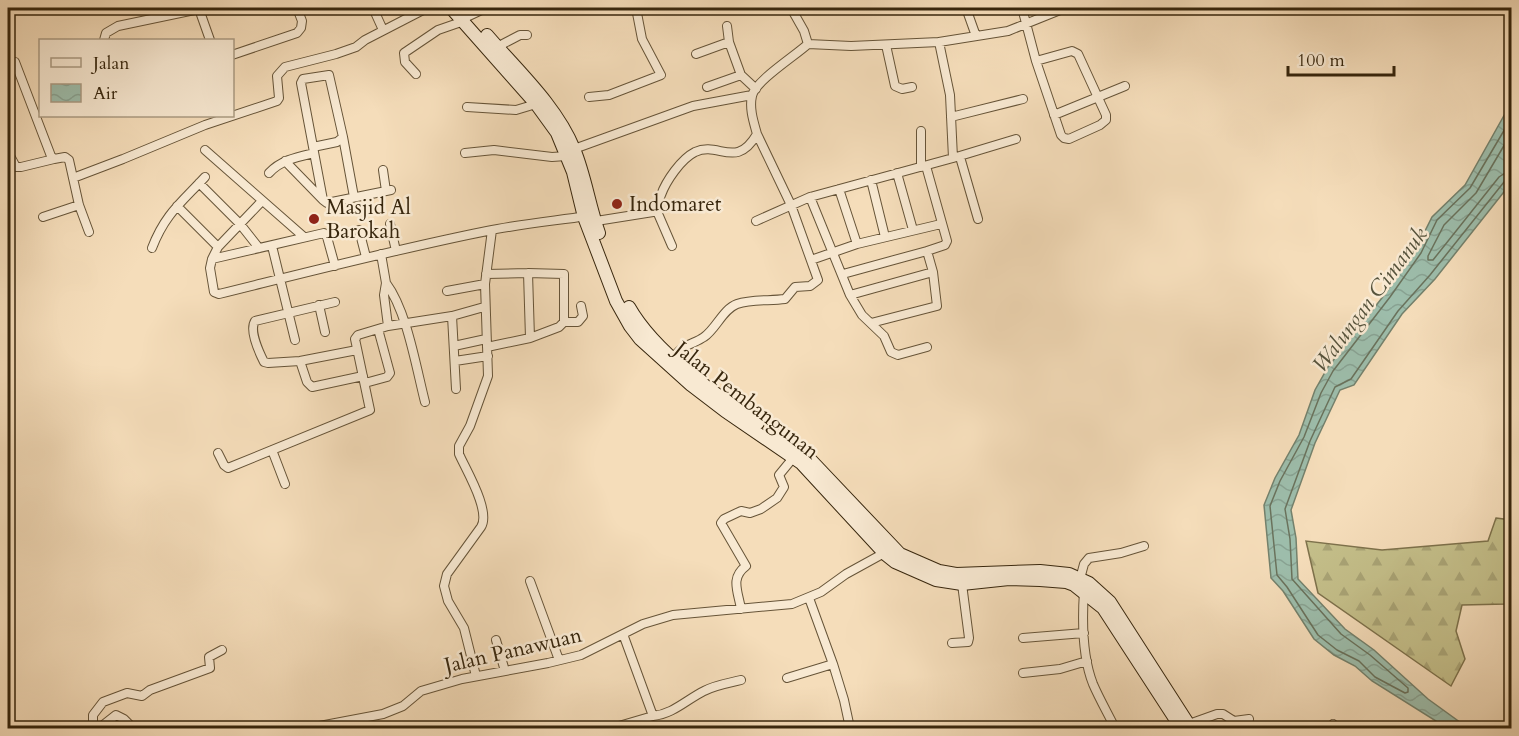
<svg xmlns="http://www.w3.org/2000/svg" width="1519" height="736" viewBox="0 0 1519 736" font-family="Cardo,serif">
	<defs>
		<pattern id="forest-firs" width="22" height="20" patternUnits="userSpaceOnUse" patternTransform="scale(1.5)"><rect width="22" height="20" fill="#c4bf8a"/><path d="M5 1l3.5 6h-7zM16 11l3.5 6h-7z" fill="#a9a476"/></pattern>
		<pattern id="water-waves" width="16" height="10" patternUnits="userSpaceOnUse" patternTransform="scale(1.5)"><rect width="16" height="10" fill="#9dbdab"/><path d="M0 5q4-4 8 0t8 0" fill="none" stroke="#88a292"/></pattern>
	</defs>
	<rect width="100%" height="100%" fill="#f5ddba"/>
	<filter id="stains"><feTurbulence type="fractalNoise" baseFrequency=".00333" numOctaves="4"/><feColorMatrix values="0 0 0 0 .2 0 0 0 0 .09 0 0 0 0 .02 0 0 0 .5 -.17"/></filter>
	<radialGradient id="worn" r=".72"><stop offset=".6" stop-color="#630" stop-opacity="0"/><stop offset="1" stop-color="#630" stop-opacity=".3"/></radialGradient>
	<path fill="url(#forest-firs)" stroke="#7e724c" stroke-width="1.5" d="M1496 518 1511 520V598L1506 604 1462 605 1456 631 1465 659 1451 686 1318 593 1306 541 1382 550 1488 541Z"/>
	<path fill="url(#water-waves)" stroke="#74816c" stroke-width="1.5" d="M1511 103V183L1435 279 1402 314 1354 385 1340 390 1315 443 1291 510 1296 538 1298 579 1345 629 1374 650 1428 699 1468 728H1447L1372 681 1355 666 1334 655 1314 639 1283 591 1271 578 1264 505 1275 478 1299 435 1315 390 1328 367 1385 294 1416 249 1432 217 1465 185Z"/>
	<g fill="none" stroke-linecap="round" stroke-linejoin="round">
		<path stroke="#6a725c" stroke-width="1.5" d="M1512 117 1470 188 1437 220 1421 253 1390 297 1333 371 1321 393 1304 437 1280 481 1270 506 1277 575 1287 587 1318 635 1337 650 1359 661 1375 677 1405 693 1408 692V688L1370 655 1341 634 1292 579 1290 539 1285 509 1310 441 1335 387 1351 379 1398 311 1430 275 1504 182 1512 180
			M1512 132 1476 193 1444 225 1428 256V260H1433L1499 177 1505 173 1512 172"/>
		<g stroke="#665438" stroke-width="10">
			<path id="minor" d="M373 8 383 30
				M966 8 976 36
				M1022 8 1036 61 1061 135 1064 138 1069 139 1100 125 1106 120V115L1078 54 1072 51 1036 61
				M199 9 210 40
				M469 16 486 8
				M727 26 729 42 741 75 756 89
				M104 40 106 33 118 26 204 8
				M808 44 851 46 939 42 1008 31 1065 8
				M886 45 895 86 902 89 912 87
				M497 47 520 35H527
				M696 54 729 42
				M232 55 297 33 301 28 302 21 297 8
				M15 62 51 156 54 159 65 157 69 160 79 205 89 232
				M416 74 405 62 404 53 438 30 464 21
				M707 87 741 75
				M589 97 609 95 661 75 642 39 636 8
				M467 107 516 110 536 104
				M1054 115 1125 86
				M951 117 1023 99
				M343 137 354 197
				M313 147 337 142 343 137 329 75 303 79 301 83 323 200 327 203 391 190
				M574 149 693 106 752 95
				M205 150 304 237
				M8 152 16 167H21L54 159
				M465 153 494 150 552 157 566 156
				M960 157 978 219
				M953 158 1016 139
				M285 161 323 200
				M926 166 947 241 945 245 927 251
				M921 167V131
				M383 170 386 191
				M269 173C281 160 297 157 314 153
				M897 173 913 230
				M73 178 123 159 205 125 277 101 279 98 277 76 285 67 336 54 356 47 365 40 427 8
				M871 180 885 237
				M199 183 240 224 259 248
				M839 189 857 244
				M810 197 850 295 862 315 884 336 891 352 898 355 927 347
				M177 206 218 247
				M656 209 672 246
				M43 217 79 205
				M756 221 810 197 953 158 950 95 939 42
				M590 222 653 212C658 207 658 201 661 195 666 181 681 159 695 152 719 141 736 170 757 134 754 123 749 109 752 96 755 81 795 56 808 44L804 31 791 8
				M390 224 396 251
				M359 230 366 257
				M272 246 295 340
				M152 248C165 214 181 203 205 177
				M381 254 386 283 384 295 388 326
				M212 259 218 247 262 201
				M811 260 857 244 941 224
				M335 266 327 237 324 233 212 259 210 268 214 292 219 294C308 272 397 249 487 231 520 224 553 221 587 216
				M486 274 528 273 564 274V322
				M843 274 927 251 933 272 937 306 871 323
				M386 283C407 311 416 367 425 402
				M447 291 485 284
				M850 295 933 272
				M335 302 255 321C249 330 259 352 264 362L268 363 300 361 357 350
				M319 305 325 332
				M452 316 456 389
				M530 338 559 327 564 322H578L583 316 581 306
				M454 346 486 339
				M487 347 530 338 528 273
				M674 358C679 346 694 344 704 337 716 329 723 309 737 304 752 299 770 301 785 299L795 287 810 286 818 280 791 205 757 134
				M300 361 307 382 312 387 363 376
				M455 361 488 356
				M365 383 387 377 390 373 378 329
				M272 450 285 484
				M218 453 224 465 228 468 370 410 355 339 358 335 388 326 452 316 484 307
				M1080 579 1084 564 1089 558 1121 553 1144 546
				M530 581 559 660
				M1084 591C1082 621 1082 656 1093 684 1099 698 1107 712 1114 726
				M741 609C738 591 730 578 746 566L721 523 724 519 741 511 750 513 761 509 777 498 784 487 779 475 793 458
				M623 634 653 716C673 714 686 700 704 691 715 685 729 683 741 680
				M1023 638 1084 633
				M496 640 505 671
				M952 643 968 642 969 638 962 584
				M833 664 844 700 850 728
				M1023 673 1060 669 1087 661
				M476 676 464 628 448 601 444 586 447 574 481 527C491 511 466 470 459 454V446L470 426 488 376 485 284 492 230
				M787 678 833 664 809 598
				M1189 724 1217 714H1223L1234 721 1249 719
				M1333 724 1337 728
				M133 728 124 719 116 715 102 726 96 727 93 723V715L103 702 127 693 142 696 150 690 210 668 209 657 222 650
				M309 728 383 714 403 706 421 691 462 679 548 663 581 655 643 624 673 615 792 604 821 592 846 574 886 552
				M612 728 653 716"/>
		</g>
		<g stroke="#37260d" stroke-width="14">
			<path id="secondary" d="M451 8 536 104 557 133 573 172 584 217 616 301 630 326 640 339 691 385 725 411 801 463 885 554 895 562 936 580 962 584 1009 579 1040 580 1066 582 1074 585 1103 608 1181 728
				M487 35C517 70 556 105 574 149 585 175 589 205 599 233
				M629 307C655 353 715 394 758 423
				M777 436 807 456 900 554 939 571 956 574 1040 571 1069 574 1089 583 1110 602 1191 728"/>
		</g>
		<use href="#minor" stroke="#f8e9d2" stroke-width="8"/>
		<use href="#secondary" stroke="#f8e9d2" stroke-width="12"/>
	</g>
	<g fill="#8f2418" stroke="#f8e9d2" stroke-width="2">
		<circle cx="617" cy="204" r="6"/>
		<circle cx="314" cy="219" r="6"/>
	</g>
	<g text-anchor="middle" stroke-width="5" stroke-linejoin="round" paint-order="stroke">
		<g font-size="21" fill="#37260d" stroke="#f8e9d2" text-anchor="start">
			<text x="629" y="211">Indomaret</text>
			<text x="326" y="214">Masjid Al<tspan x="326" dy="24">Barokah</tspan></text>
		</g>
		<g font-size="21" fill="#37260d" stroke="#f8e9d2">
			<text transform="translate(747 400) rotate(38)" y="7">Jalan Pembangunan</text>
			<text transform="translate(513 650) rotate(-13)" y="7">Jalan Panawuan</text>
		</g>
		<g font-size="22" font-style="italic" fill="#56533c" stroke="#f8e9d2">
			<text transform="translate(1369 299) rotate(-53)" y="8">Walungan Cimanuk</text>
		</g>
	</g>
	<rect width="1519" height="736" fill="none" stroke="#f5ddba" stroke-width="30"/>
	<rect x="9" y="9" width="1501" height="718" fill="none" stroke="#37260d" stroke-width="3"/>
	<rect x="15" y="15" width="1489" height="706" fill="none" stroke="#37260d" stroke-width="1.5"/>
	<rect x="39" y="39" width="195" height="78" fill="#f8e9d2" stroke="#ab9b83" stroke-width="1.5"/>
	<rect x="51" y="58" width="30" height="9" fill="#f8e9d2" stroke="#ab9b83" stroke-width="1.5"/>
	<text x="93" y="69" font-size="18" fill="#37260d">Jalan</text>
	<rect x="51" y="84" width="30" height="18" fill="url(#water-waves)" stroke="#ab9b83" stroke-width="1.5"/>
	<text x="93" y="99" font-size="18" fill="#37260d">Air</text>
	<path d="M1288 66v9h106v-9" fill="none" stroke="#37260d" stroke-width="3"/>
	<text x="1297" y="66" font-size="18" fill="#37260d" stroke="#f8e9d2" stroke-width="4.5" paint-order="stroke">100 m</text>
	<rect width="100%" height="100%" filter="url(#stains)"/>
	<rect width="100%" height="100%" fill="url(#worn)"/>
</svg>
